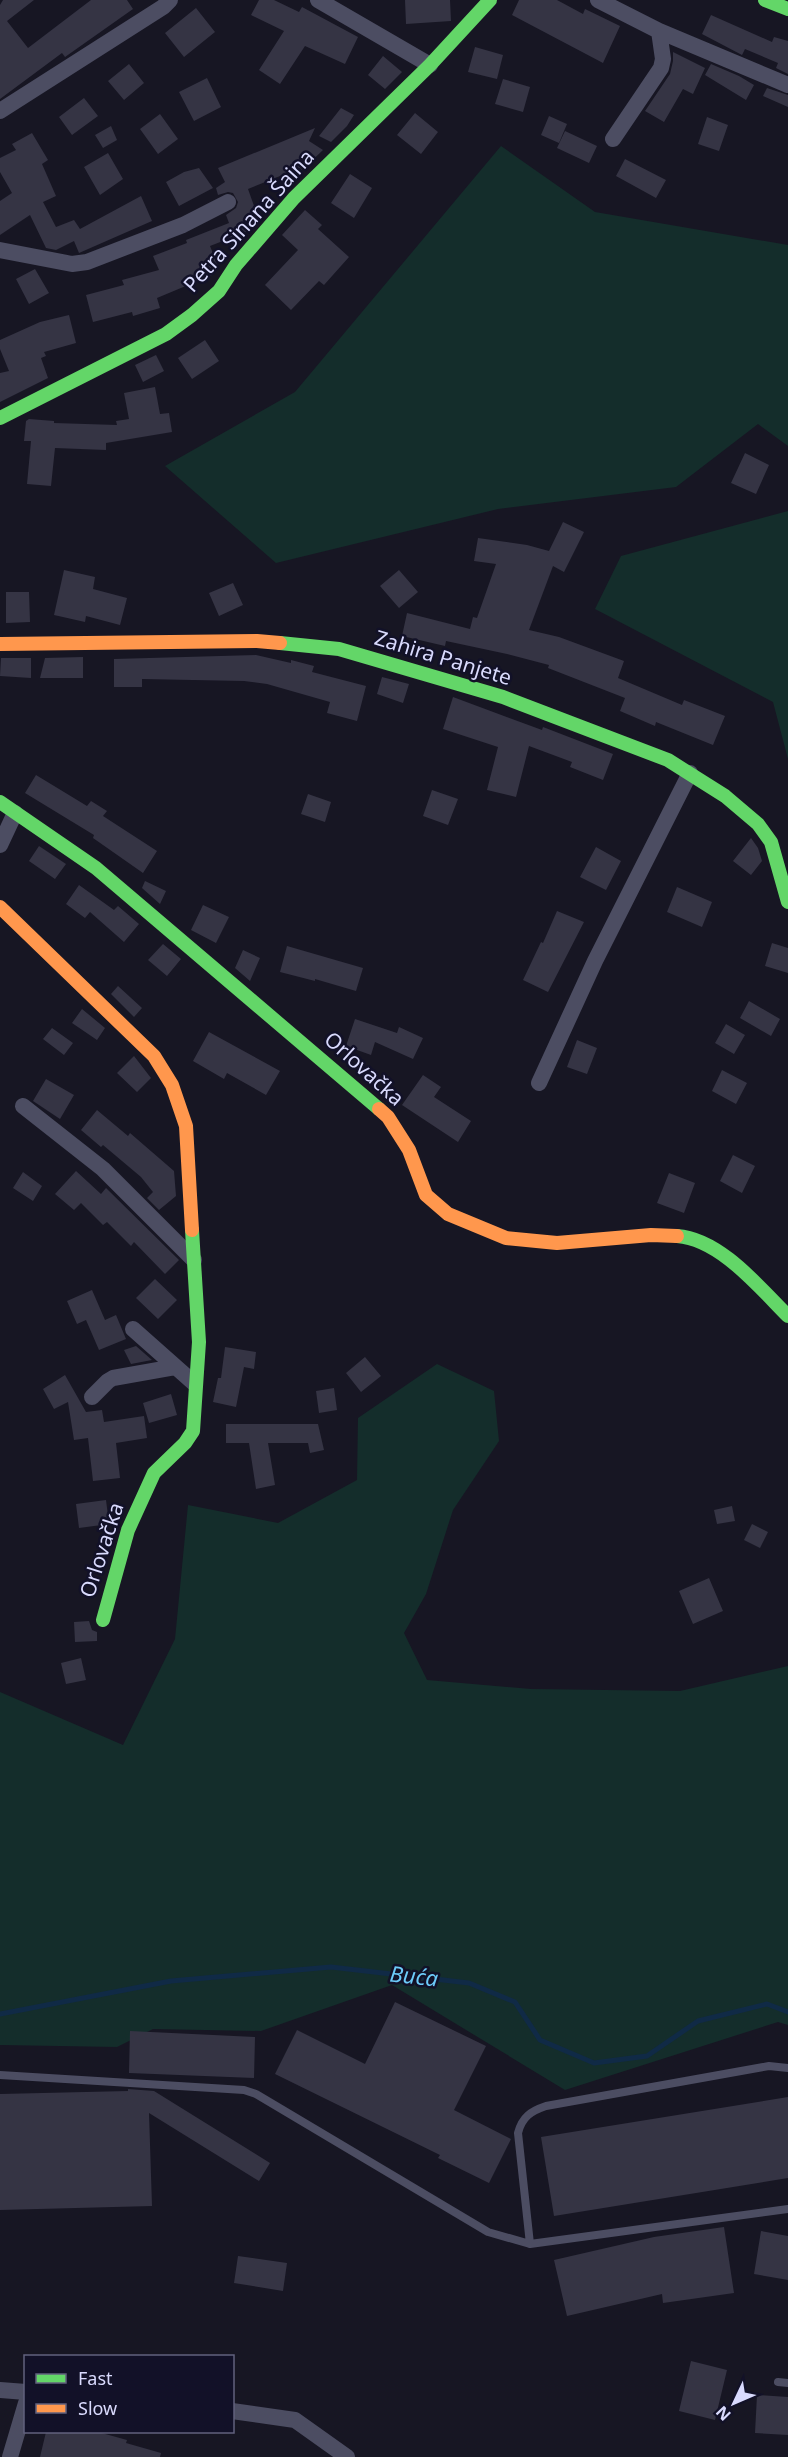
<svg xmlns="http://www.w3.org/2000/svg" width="788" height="2457" viewBox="0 0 788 2457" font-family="'Noto Sans',sans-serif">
	<rect width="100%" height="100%" fill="#171623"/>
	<path fill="#142d2b" d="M501 146 595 212 788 245V446L758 424 676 487 498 509 276 563 165 466 295 392Z
		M788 511V759L773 702 595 609 621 556Z
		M437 1364 494 1391 499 1441 453 1510 426 1594 404 1633 427 1680 531 1689 680 1691 788 1666V2025L778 2022 565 2090 392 1985 261 2031 153 2029 117 2047 0 2045V1692L123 1745 175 1639 188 1505 278 1523 357 1480 358 1418Z"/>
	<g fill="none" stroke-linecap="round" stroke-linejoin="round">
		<path stroke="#102a46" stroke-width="5" d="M0 2014 171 1981 331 1967 469 1983 515 2002 540 2040 594 2063 647 2056 698 2021 767 2004 788 2012"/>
	</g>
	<path fill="#353444" d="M3 0H34L7 21 28 48 91 0H127L133 9 65 57 62 53 0 99V5Z
		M259 0H274L299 12 302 7 358 37 345 64 305 46 280 84 259 70 284 31 251 15Z
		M405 0H450L451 21 406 24Z
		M519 0H557L583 14 585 9 620 26 603 63 512 15Z
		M196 8 215 32 184 57 165 33Z
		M711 15 772 42 774 37 788 41V74L776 68 778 63 745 49 742 55 702 34Z
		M475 47 503 55 497 79 468 72Z
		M673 52 705 68 693 94 683 89 664 122 645 111 670 74 673 61Z
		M383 56 402 72 385 89 368 75Z
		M129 64 144 83 124 100 108 81Z
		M711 64 739 76 754 85 746 100 705 75Z
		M207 78 221 107 194 121 179 92Z
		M503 79 530 87 523 112 495 104Z
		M767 88 788 95V107L763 96Z
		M84 98 98 116 72 135 59 117Z
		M341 108 354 115 347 126 331 142 319 136Z
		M415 113 438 132 421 154 397 135Z
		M160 114 178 139 158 154 140 129Z
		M549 116 567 124 559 143 541 135Z
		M707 117 728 125 719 151 698 144Z
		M111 126 117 140 103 148 95 135Z
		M315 128 309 141 323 150 302 170 300 168 248 189 258 217 246 232 210 246 218 266 212 275 157 298 160 308 133 316 132 312 93 322 86 295 124 285 122 280 159 270 153 256 187 243 186 240 229 223 226 215 236 208 238 202 233 193 228 192 218 195 216 188 225 182 218 168Z
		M565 131 597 146 589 163 557 148Z
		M32 133 48 160 42 164 56 196 43 202 56 227 74 220 80 229 141 196 152 221 79 253 74 241 56 250 46 248 30 215 0 235V201L12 193 0 172V158L16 150 12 144Z
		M108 153 123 179 100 195 84 167Z
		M625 159 666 180 656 198 616 176Z
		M199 168 213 188 179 206 166 182 184 172Z
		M350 174 372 188 354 218 331 203Z
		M305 210 322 225 318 229 349 257 324 285 319 281 291 310 265 285 298 250 282 235Z
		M35 269 49 293 29 304 16 279Z
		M69 315 76 343 44 352 46 356 41 358 48 378 0 402V373L9 371 0 349V340L40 322Z
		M205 340 219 361 192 379 178 358Z
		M156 355 164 371 143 382 135 365Z
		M155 387 160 414 169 413 172 432 106 443V450L55 448 51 486 27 484 31 441H24L26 421 29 419 54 421V423L117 425 116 421 129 419 124 393Z
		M745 453 769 465 756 494 731 483Z
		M563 522 584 532 564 572 553 566 529 630 559 637 624 661 618 678 682 705 684 700 725 716 713 745 656 722 655 726 620 711 625 698 548 668 549 665 507 654 446 641 445 646 402 636 407 613 470 629 473 617 477 618 496 564 474 561 478 538 527 545 549 551Z
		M64 570 95 577 93 589 127 598 120 625 86 616 85 622 54 615Z
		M399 570 418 592 399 608 380 586Z
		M233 583 243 605 219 616 209 593Z
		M6 592H29L30 622 6 623Z
		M256 655 291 663V660L314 666 312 672 366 686 357 721 327 713 330 702 267 684 244 681 142 679V687H114V659Z
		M83 657V678H40L45 658Z
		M1 658H31V678L0 676Z
		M382 677 409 684 403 703 377 694Z
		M453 697 542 730 543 727 613 754 603 780 570 767 572 762 529 746 516 797 487 790 498 747 443 729Z
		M36 775 87 806 91 801 107 811 103 816 157 851 143 873 93 838 94 835 25 793Z
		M432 790 458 799 448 825 423 816Z
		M308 794 331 802 325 822 301 814Z
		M751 838 758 848 762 861 751 875 733 861Z
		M39 846 66 864 55 879 29 861Z
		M596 847 621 861 606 890 580 877Z
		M145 881 166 891 160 904 142 888Z
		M79 885 114 910 118 906 139 924 124 942 90 912 85 918 66 904Z
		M677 887 712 902 702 927 667 912Z
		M203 905 229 917 216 943 191 930Z
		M557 911 584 922 548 992 523 980 541 942 543 943Z
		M772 943 788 948V973L765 966Z
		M163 944 181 959 167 976 148 960Z
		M287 946 363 968 356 991 315 979V981L280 972Z
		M243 950 260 958 250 981 235 968Z
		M118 986 142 1008 134 1017 111 994Z
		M749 1001 780 1019 771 1036 740 1018Z
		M82 1009 105 1028 97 1040 72 1023Z
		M355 1019 397 1033 399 1027 423 1038 413 1059 375 1042 371 1055 346 1046Z
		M726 1024 745 1035 734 1054 715 1043Z
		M52 1028 73 1043 64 1055 43 1039Z
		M209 1032 280 1071 266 1095 227 1073 224 1079 193 1061Z
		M577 1040 597 1048 587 1074 567 1067Z
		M134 1056 151 1078 137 1092 117 1073Z
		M722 1070 747 1083 736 1104 712 1091Z
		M423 1075 441 1087 434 1097 471 1121 458 1142 402 1105Z
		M46 1079 74 1095 60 1119 33 1101Z
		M97 1110 128 1136 130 1133 174 1171 176 1196 159 1210 147 1198 153 1192 141 1177 103 1145 101 1147 81 1130Z
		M733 1155 755 1166 742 1193 720 1181Z
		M76 1171 101 1194 106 1188 179 1260 165 1274 134 1242 131 1246 107 1222 103 1225 81 1203 74 1210 55 1194Z
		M23 1172 42 1186 33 1201 13 1188Z
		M669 1173 695 1183 684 1213 657 1203Z
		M155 1279 177 1300 158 1319 136 1298Z
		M92 1290 105 1320 116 1315 126 1339 99 1350 86 1320 77 1324 67 1301Z
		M136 1346 152 1360 131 1364 124 1350Z
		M225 1347 256 1352 254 1369 244 1367 236 1407 213 1402 218 1378H221Z
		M365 1357 381 1376 361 1392 346 1373Z
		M65 1375 86 1412 102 1410 104 1422 144 1416 147 1438 116 1443 120 1478 93 1481 88 1438 74 1440 68 1402 54 1409 43 1389Z
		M334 1388 337 1410 319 1413 316 1391Z
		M171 1394 177 1415 149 1423 143 1403Z
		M226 1424H318L324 1450 310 1453 308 1443H268L275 1485 256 1489 249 1443H226Z
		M106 1500 109 1524 79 1528 76 1504Z
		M732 1506 735 1521 717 1524 714 1510Z
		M752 1524 768 1532 760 1548 744 1540Z
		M709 1578 723 1611 693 1624 679 1591Z
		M89 1621 92 1630 97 1632V1641L75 1642 74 1622Z
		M81 1658 86 1680 66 1684 61 1663Z
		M395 2002 486 2046 454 2110 511 2139 489 2183 438 2158 440 2155 275 2074 297 2030 365 2064Z
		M130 2031 255 2037 254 2078 129 2073Z
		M128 2089 154 2091 270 2163 259 2181 149 2113 152 2206 0 2210V2094L128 2091Z
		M788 2097V2178L554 2216 541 2137Z
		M724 2227 734 2293 663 2303 662 2294 567 2316 554 2260 654 2237Z
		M761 2231 788 2236V2280L754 2274Z
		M238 2256 287 2263 283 2291 234 2283Z
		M691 2361 727 2370 715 2420 679 2411Z
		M757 2395 788 2397V2435L755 2433Z
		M46 2432H98L127 2440 126 2443 161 2453 160 2457H40Z"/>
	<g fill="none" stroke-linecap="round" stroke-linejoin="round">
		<path stroke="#4c4d62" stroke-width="8" d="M0 2075 244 2090 256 2094 488 2232 530 2244 788 2209
			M530 2244 518 2133C522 2117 531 2111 546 2106L769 2066 788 2068
			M778 2382 788 2383"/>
		<path stroke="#4c4d62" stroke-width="16" d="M318 0 430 65
			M598 0 659 31 788 85
			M0 111 163 7 170 0
			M613 139 661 68 663 59 659 31
			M0 250 72 264 87 262 183 225 228 202
			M0 845 15 813
			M539 1083 595 961 690 773
			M23 1106 103 1169 194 1260
			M133 1329 195 1384
			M92 1397 108 1381 113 1378 175 1367
			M0 2390 26 2392
			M232 2411 295 2420 347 2457
			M10 2457 26 2403"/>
		<path stroke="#63d668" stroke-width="14" d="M765 0 788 9
			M0 418 166 334 192 315 219 291 236 265 294 198 430 65 490 0
			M280 643 339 649 503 697 668 760 725 796 758 824 771 842 788 902
			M0 802 96 868 379 1109
			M677 1236C720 1239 759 1287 788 1316
			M103 1620 128 1530 154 1473 185 1443 193 1431 199 1342 192 1230"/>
		<path stroke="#ff974d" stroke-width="14" d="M0 644 257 641 280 643
			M0 907 154 1056 172 1085 186 1126 192 1230
			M379 1109 388 1117 409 1150 426 1195 448 1214 506 1238 557 1243 651 1235 677 1236"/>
	</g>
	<g text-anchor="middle" stroke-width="5" stroke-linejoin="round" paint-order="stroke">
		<g font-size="21" fill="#d9dafd" stroke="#121128">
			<text transform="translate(249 221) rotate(-48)" y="7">Petra Sinana Šaina</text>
			<text transform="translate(443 658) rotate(17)" y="7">Zahira Panjete</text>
			<text transform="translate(364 1069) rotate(42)" y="7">Orlovačka</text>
			<text transform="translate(102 1550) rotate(-72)" y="7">Orlovačka</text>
		</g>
		<g font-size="22" font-style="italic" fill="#6ccbf9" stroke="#121128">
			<text transform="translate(414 1976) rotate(6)" y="8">Buća</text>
		</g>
	</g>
	<rect x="24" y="2355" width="210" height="78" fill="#121128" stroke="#62617d" stroke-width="1.5"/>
	<rect x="36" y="2374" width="30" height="9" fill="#63d668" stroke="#62617d" stroke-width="1.5"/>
	<text x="78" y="2385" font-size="18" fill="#d9dafd">Fast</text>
	<rect x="36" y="2404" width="30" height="9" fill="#ff974d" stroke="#62617d" stroke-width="1.5"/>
	<text x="78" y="2415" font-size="18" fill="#d9dafd">Slow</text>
	<g transform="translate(734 2403) rotate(226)" stroke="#121128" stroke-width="4.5" paint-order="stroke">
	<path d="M0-4.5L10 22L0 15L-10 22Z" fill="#d9dafd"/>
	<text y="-9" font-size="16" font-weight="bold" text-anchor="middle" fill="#d9dafd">N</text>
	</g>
</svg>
